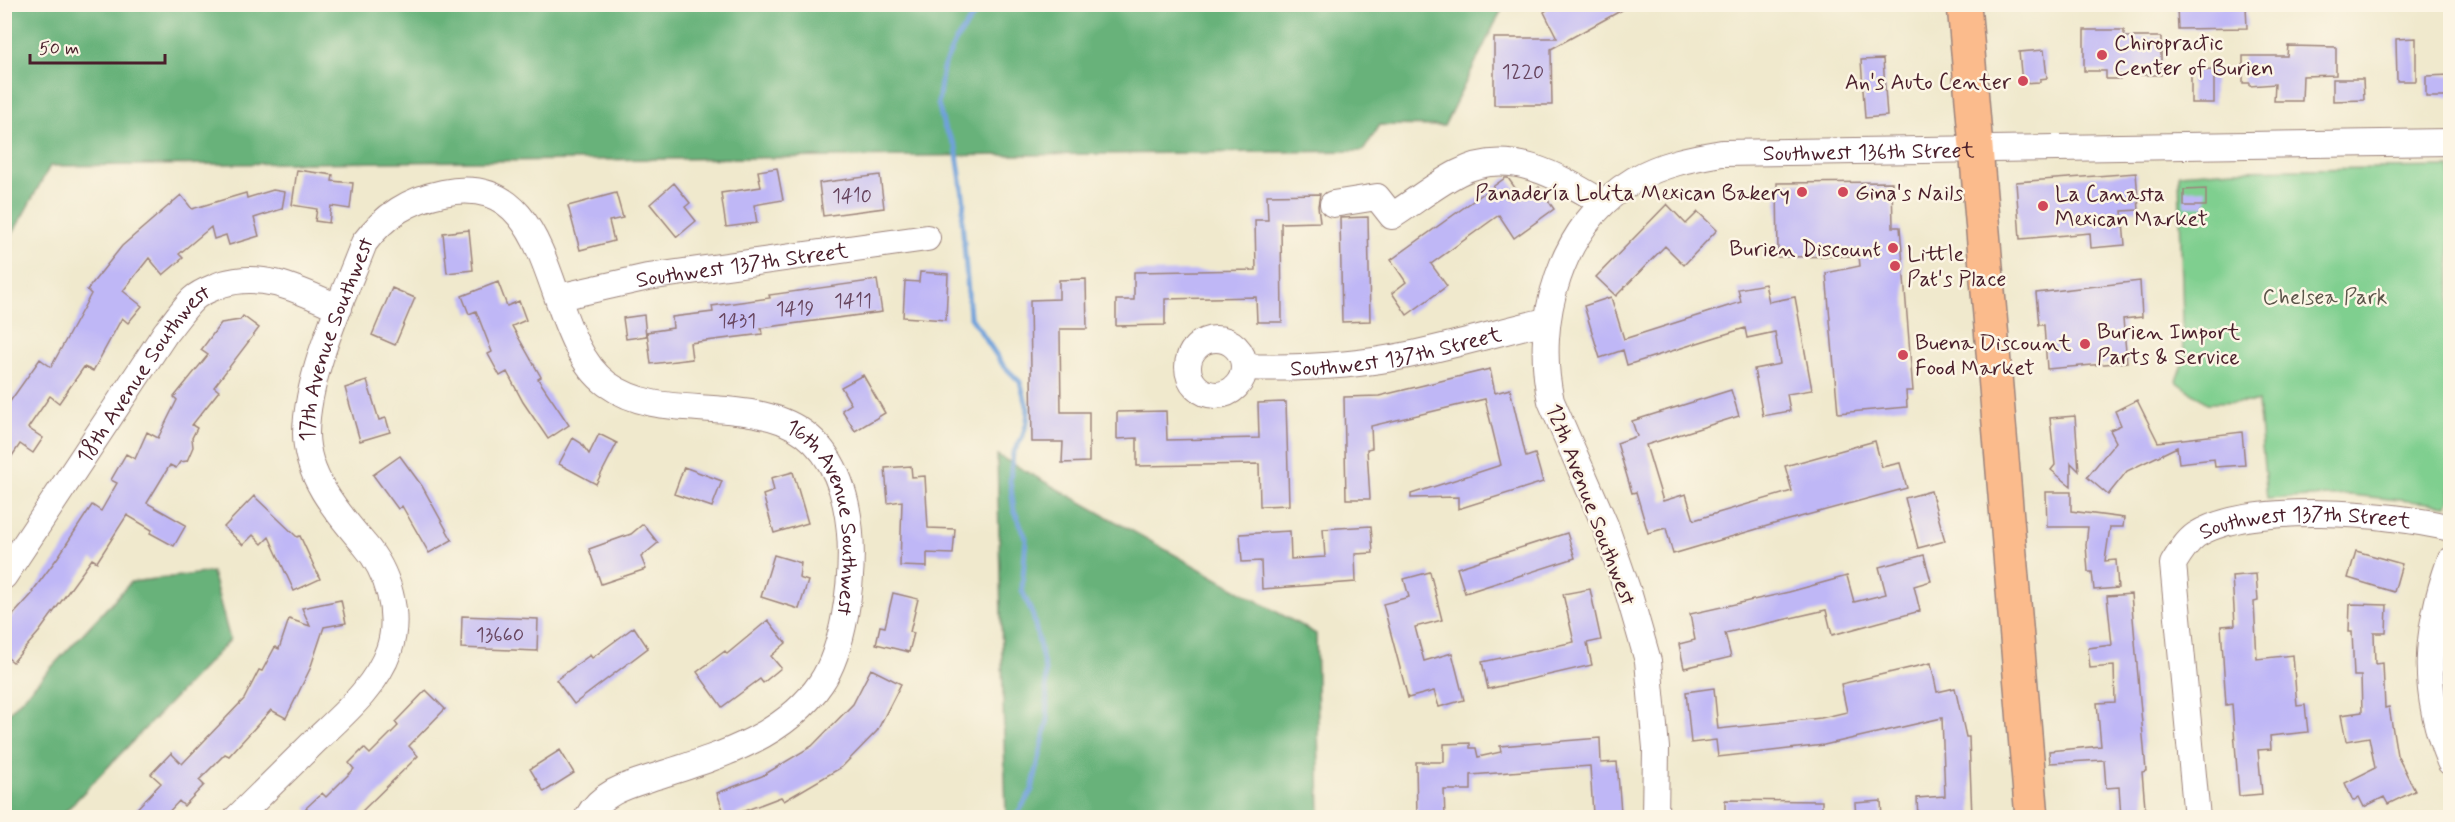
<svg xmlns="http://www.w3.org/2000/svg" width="2455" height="822" viewBox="0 0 2455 822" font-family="Mynerve,sans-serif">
	<rect width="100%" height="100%" fill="#fcf5e5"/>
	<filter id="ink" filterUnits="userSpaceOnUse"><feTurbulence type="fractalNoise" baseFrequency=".0167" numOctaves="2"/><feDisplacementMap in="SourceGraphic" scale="12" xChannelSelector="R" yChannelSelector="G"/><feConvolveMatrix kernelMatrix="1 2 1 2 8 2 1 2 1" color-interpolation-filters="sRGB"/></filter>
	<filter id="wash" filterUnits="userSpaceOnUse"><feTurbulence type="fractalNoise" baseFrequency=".008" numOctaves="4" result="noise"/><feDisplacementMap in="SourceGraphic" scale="24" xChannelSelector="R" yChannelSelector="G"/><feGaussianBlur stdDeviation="1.35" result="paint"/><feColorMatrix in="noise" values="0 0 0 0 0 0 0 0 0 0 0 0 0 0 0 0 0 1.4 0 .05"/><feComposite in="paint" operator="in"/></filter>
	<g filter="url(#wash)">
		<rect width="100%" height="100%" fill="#f0e9cd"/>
		<path fill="#7fcf8f" stroke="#64775d" stroke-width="1.5" d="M2450 167V500L2447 505 2351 495 2267 499 2258 402 2207 403 2176 381 2184 359 2179 174 2234 170Z"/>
		<path fill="#67b27a" stroke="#586852" stroke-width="1.5" d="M5 4H1504V5L1444 126 1380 125 1363 151 50 166 5 248Z
			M997 455 1316 634 1320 817H1006Z
			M212 572 230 640 60 817H5V717L131 582Z"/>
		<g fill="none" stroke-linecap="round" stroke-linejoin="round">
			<path stroke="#6fa1da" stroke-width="5" d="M982 4 955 42 943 68 938 103 944 127 956 147 964 202 962 220 970 316 1003 365 1020 382 1028 409 1027 422 1022 438 1013 453 1010 480 1014 510 1026 538 1022 590 1033 616 1045 670 1048 719 1032 790 1015 818"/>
		</g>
		<g id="blocks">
			<path fill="#bfb7f6" d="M1545 4H1633L1551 49 1552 105H1494V38H1557L1544 12 1547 10Z
				M2246 6 2247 28 2178 29 2177 7Z
				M2084 30H2124V37H2161V75H2120V79H2106V71H2084Z
				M2416 38V81H2397L2396 39Z
				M2288 46 2336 47V75L2303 76 2302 101H2274L2275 84 2250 86V83H2243V56H2287Z
				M2044 50 2047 78 2040 79V82L2022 83 2019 52Z
				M1883 59 1887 116 1865 118 1861 60Z
				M2214 70V103H2191V71Z
				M2451 75V97H2426V76Z
				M2333 79H2363L2364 100 2333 101Z
				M777 168 783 200 754 205 757 223 726 227 721 193 761 187 758 171Z
				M297 170 333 175 332 181 353 183 350 209 331 206 329 223 315 221 317 209 292 205Z
				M2136 173 2139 210 2122 211 2125 245 2091 248 2090 233 2020 239 2016 182Z
				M880 175 884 208 823 216 819 183Z
				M1505 178H1508L1523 199 1539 187 1554 209 1514 238 1499 215 1431 264 1447 286 1407 315 1392 293 1406 282 1391 260Z
				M1892 182 1893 227H1900L1913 391H1906L1907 407 1838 413 1826 273 1860 266 1859 256 1778 257 1777 183Z
				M674 183 690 203 685 207 696 221 677 237 650 204Z
				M2206 189V206H2184V190Z
				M273 190 285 192 282 209 254 218 259 236 229 245 226 235 214 239 211 227 179 254 183 258 163 275 149 258 123 291 142 306 128 323 122 318 93 371 84 367 59 403 50 396 28 428 43 438 33 453 20 444 4 468V410L40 359 51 367 91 294 87 290 122 246 181 195 192 209 246 193 247 198Z
				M616 193 623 218 609 221 614 241 580 250 568 206Z
				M1320 194 1318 206 1320 222 1281 223 1282 322H1257L1256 297 1165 299V325L1116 326V300H1134V272L1256 270 1255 220H1268L1267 195Z
				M1667 204 1686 224 1698 212 1717 230 1684 265 1665 246 1616 296 1596 277Z
				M1368 217 1370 321 1342 322 1340 218Z
				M469 230 473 270 447 273 443 233Z
				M920 272 948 274 946 320 903 317 905 281 919 282Z
				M1086 279 1087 329H1060L1061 412H1089V462L1062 463 1063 442H1032L1030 300 1059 299V280Z
				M877 280 882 312 761 328 762 334 690 343 692 359 651 364 647 332 673 328 672 317 713 312 712 306 770 298 769 295Z
				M2140 281 2142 317 2123 319 2127 362 2047 369 2044 325H2039L2036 293Z
				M498 282 507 306 519 301 526 320 512 326 541 377 538 379 569 425 548 439 523 402 507 372 500 376 488 354 492 352 476 311 469 314 462 296Z
				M1765 284 1769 302 1795 297 1812 390 1787 394 1790 411 1763 416 1754 369 1780 364 1775 332 1747 338 1745 328 1627 365 1623 350 1600 358 1584 306 1611 297 1624 339 1741 302 1738 289Z
				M392 288 415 298 395 345 372 335Z
				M644 315 646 336 626 339 623 318Z
				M243 316 259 328 214 387 219 391 192 425 197 428 192 438 193 447 187 461 180 462 176 468 170 465 147 503 186 525 174 546 150 533 152 530 127 515 97 562 92 559 39 632 13 662 4 655V625L33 593 32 592 58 557 92 505 101 511 117 483 111 480 126 454 135 459 147 432 158 438 177 400 174 397 208 355 201 350 221 323 240 320Z
				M1490 369 1495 393 1510 389 1526 457 1535 454 1543 482 1458 509V497L1411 498V494L1501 465 1485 399 1371 426 1372 448 1367 449 1370 499H1346L1344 397 1379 396Z
				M863 375 885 413 855 431 842 410 851 404 841 387Z
				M367 381 379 420 386 418 390 432 360 441 345 388Z
				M1731 390 1739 416 1646 445 1663 501 1686 494 1694 520 1792 491 1785 466 1875 441 1882 467 1900 463 1907 488 1774 524 1673 554 1666 528 1648 533 1636 492 1632 493 1617 443 1637 436 1632 421Z
				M2137 400 2158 442 2242 432 2245 465 2215 467 2214 459 2179 463 2177 447 2127 471 2108 495 2087 477 2116 442 2110 430 2121 425 2115 411Z
				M1286 402 1289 505 1260 506 1259 464 1137 466V438L1117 439V412L1166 411 1167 440 1259 438 1258 403Z
				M2075 416 2079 471 2071 463V486L2051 470 2055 465 2050 418Z
				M599 434 617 443 596 484 559 464 573 438 581 443 589 454Z
				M400 456 422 486 452 540 429 553 402 506 398 509 373 475Z
				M911 466 912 477 925 476 928 528 955 529 953 554 927 553V567L900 566 902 501 888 503 885 468Z
				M684 467 722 481 712 507 674 494Z
				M793 472 808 523 774 533 763 495 774 491 771 478Z
				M1931 491 1945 541 1918 548 1905 498Z
				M2046 492H2071V511L2124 518 2123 527H2110L2105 561 2116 560 2118 588 2094 590 2092 572H2088L2086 545 2088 527H2047Z
				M254 496 297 537 300 536 320 579 294 591 269 537 262 544 253 535 243 545 224 527Z
				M643 524 658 543 641 557 646 569 601 584 589 549 631 534Z
				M1371 526 1373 553 1355 554 1356 582 1262 589 1261 561 1242 562 1240 534 1290 531 1291 559 1325 557 1323 529Z
				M1567 533 1575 558 1465 593 1457 568Z
				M2356 551 2402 564 2394 592 2348 578Z
				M774 555 801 563 799 578 808 581 799 609 761 597Z
				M1924 555 1931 581 1914 586 1920 611 1832 635 1826 610 1725 633 1731 657 1684 668 1679 644 1695 640 1690 614 1789 592 1847 576 1854 602 1886 594 1879 567Z
				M1430 572 1442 620 1415 627 1424 661 1452 653 1464 700 1439 707 1434 691 1408 698 1383 604 1409 597 1404 579Z
				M2256 574 2258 601 2254 602 2257 659 2293 655 2297 706 2305 705 2308 732 2270 736 2271 749 2258 750 2262 794 2239 796 2232 704 2226 705 2221 626 2235 625 2232 576Z
				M1590 589 1601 640 1587 643 1592 665 1488 689 1482 662 1574 642 1563 594Z
				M893 593 918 599 910 632 914 633 909 652 876 644 880 626 885 627Z
				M2131 594 2146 771 2142 772 2146 818H2121L2119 787 2106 788 2104 760 2050 763 2049 751 2101 746 2097 703 2115 702 2114 666 2090 668 2088 648 2112 645 2107 596Z
				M341 600 346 623 324 627 310 669 286 718 271 710 229 756 225 754 199 780 204 785 184 806 179 801 163 818H128L161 783 151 774 171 753 182 764 244 699 259 670 262 671 275 647 279 649 289 619 310 626 302 608Z
				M2350 604 2387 605 2386 633H2374L2375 664 2383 663 2385 708 2389 707 2397 755 2415 791 2388 804 2384 797 2364 807 2359 797 2353 801 2345 783 2375 768 2369 737 2346 741 2341 715 2362 712 2361 676H2354L2352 632H2349Z
				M462 616 538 619 537 651 461 648Z
				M768 620 786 643 771 656 781 668 763 683 760 679 722 707 697 672 725 651 727 654Z
				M634 627 648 648 574 704 556 680 590 655 592 658Z
				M1931 663 1937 692 1955 688 1966 737H1969L1972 818H1918L1917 798 1945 796 1942 718 1824 745 1718 757 1716 740 1691 743 1686 692 1714 688 1718 729 1821 718 1847 712 1841 684Z
				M871 669 901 684 877 731 842 767 784 801 781 797 726 818 717 793 762 776 812 746 853 704Z
				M426 690 445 709 409 746 418 756 355 818H315L306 808 322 793 326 797 354 769 349 763 364 748 370 754 398 726 395 722Z
				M1600 738 1601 763 1617 762 1621 812 1593 814 1590 766 1471 775V790H1444L1445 818H1417L1416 762H1444V744L1470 743V748H1476L1478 757 1501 752 1500 746Z
				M560 750 574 773 544 792 530 769Z
				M1725 800 1822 801V818H1725Z
				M1881 801 1882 818H1856L1855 803Z"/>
		</g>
	</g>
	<g filter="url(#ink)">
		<use href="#blocks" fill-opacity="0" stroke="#9d847c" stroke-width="1.5"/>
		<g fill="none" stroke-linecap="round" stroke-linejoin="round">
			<g stroke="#9d847c" stroke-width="28">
				<g id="minor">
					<path d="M1333 204 1377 197 1392 216C1414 202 1435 185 1458 173 1509 146 1558 176 1603 203"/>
					<path id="s1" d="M559 297 648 277 927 238"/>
					<circle cx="1216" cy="367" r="28"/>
					<path id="s2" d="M1244 367C1299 369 1355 366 1408 355 1455 345 1500 332 1546 321"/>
					<path d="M2450 561C2425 632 2421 692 2450 762"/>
					<path id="s3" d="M4 576 166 332C175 321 183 309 193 299 200 292 213 288 222 284 264 271 301 291 339 308"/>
					<path id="s4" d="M237 818C262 793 287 769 312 744 340 717 376 688 389 650 401 614 388 571 364 544 337 512 306 477 306 433 307 373 343 298 364 243 385 215 409 200 443 193 561 168 540 335 607 384 643 410 686 406 727 410 745 412 764 414 782 421 856 450 857 549 845 615 841 637 834 664 821 683 784 738 716 757 657 776 629 785 602 791 587 818"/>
					<path id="s5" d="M1655 818 1656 748 1648 661 1629 595 1605 525 1551 401C1533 321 1560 224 1634 180 1661 164 1692 158 1722 153L2450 142"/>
					<path id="s6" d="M2197 818 2173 564C2179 554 2186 542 2196 535 2249 501 2391 513 2450 528"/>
				</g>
			</g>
			<g stroke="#9d847c" stroke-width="36">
				<path id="major" d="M1964 4 2032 818"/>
			</g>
			<use href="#minor" stroke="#fff" stroke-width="26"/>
			<use href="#major" stroke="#fbbb8c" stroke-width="33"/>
		</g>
	</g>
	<g fill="#d1495b" stroke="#fcf5e5" stroke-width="2">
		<circle cx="2102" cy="55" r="6"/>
		<circle cx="2023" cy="81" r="6"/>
		<circle cx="1802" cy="192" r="6"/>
		<circle cx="1843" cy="192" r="6"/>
		<circle cx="2043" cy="206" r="6"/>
		<circle cx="1893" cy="248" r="6"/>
		<circle cx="1895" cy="266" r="6"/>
		<circle cx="2085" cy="344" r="6"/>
		<circle cx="1903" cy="355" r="6"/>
	</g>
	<g text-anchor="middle" stroke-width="5" stroke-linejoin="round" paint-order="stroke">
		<g font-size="20" fill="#67455e">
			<text x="1523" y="78">1220</text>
			<text x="852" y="202">1410</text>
			<text x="853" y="307">1411</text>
			<text x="795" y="315">1419</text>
			<text x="737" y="327">1431</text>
			<text x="500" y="641">13660</text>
		</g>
		<g font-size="22" fill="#4a1f2b" stroke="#fcf5e5" text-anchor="start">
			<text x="2114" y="50">Chiropractic<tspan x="2114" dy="25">Center of Burien</tspan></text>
			<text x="2011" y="89" text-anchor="end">An's Auto Center</text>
			<text x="1790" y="200" text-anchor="end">Panadería Lolita Mexican Bakery</text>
			<text x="1855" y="200">Gina's Nails</text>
			<text x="2055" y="201">La Canasta<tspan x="2055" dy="25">Mexican Market</tspan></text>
			<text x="1881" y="256" text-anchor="end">Burien Discount</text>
			<text x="1907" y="261">Little<tspan x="1907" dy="25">Pat's Place</tspan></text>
			<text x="2097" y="339">Burien Import<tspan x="2097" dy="25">Parts &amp; Service</tspan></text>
			<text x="1915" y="350">Buena Discount<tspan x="1915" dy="25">Food Market</tspan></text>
		</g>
		<g font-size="22" fill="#4a1f2b" stroke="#fcf5e5">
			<text dy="8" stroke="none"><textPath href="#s5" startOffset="926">Southwest 136th Street</textPath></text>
			<text dy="8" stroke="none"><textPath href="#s1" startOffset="186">Southwest 137th Street</textPath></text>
			<text dy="8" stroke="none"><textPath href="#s4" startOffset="568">17th Avenue Southwest</textPath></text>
			<text dy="8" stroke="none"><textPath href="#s2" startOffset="153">Southwest 137th Street</textPath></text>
			<text dy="8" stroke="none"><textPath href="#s3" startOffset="246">18th Avenue Southwest</textPath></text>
			<text transform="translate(1592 504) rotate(69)" y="8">12th Avenue Southwest</text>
			<text dy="8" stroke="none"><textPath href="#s4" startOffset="1336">16th Avenue Southwest</textPath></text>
			<text dy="8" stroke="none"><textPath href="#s6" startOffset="404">Southwest 137th Street</textPath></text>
		</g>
		<g font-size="22" fill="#5a5449" stroke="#fcf5e5">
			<text x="2325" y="304">Chelsea Park</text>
		</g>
	</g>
	<rect width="2455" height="822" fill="none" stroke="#fcf5e5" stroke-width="24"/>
	<path d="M30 54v9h135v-9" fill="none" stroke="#4a1f2b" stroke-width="3"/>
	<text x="39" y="54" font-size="18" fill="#4a1f2b" stroke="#fcf5e5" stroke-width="4.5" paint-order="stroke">50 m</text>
</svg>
